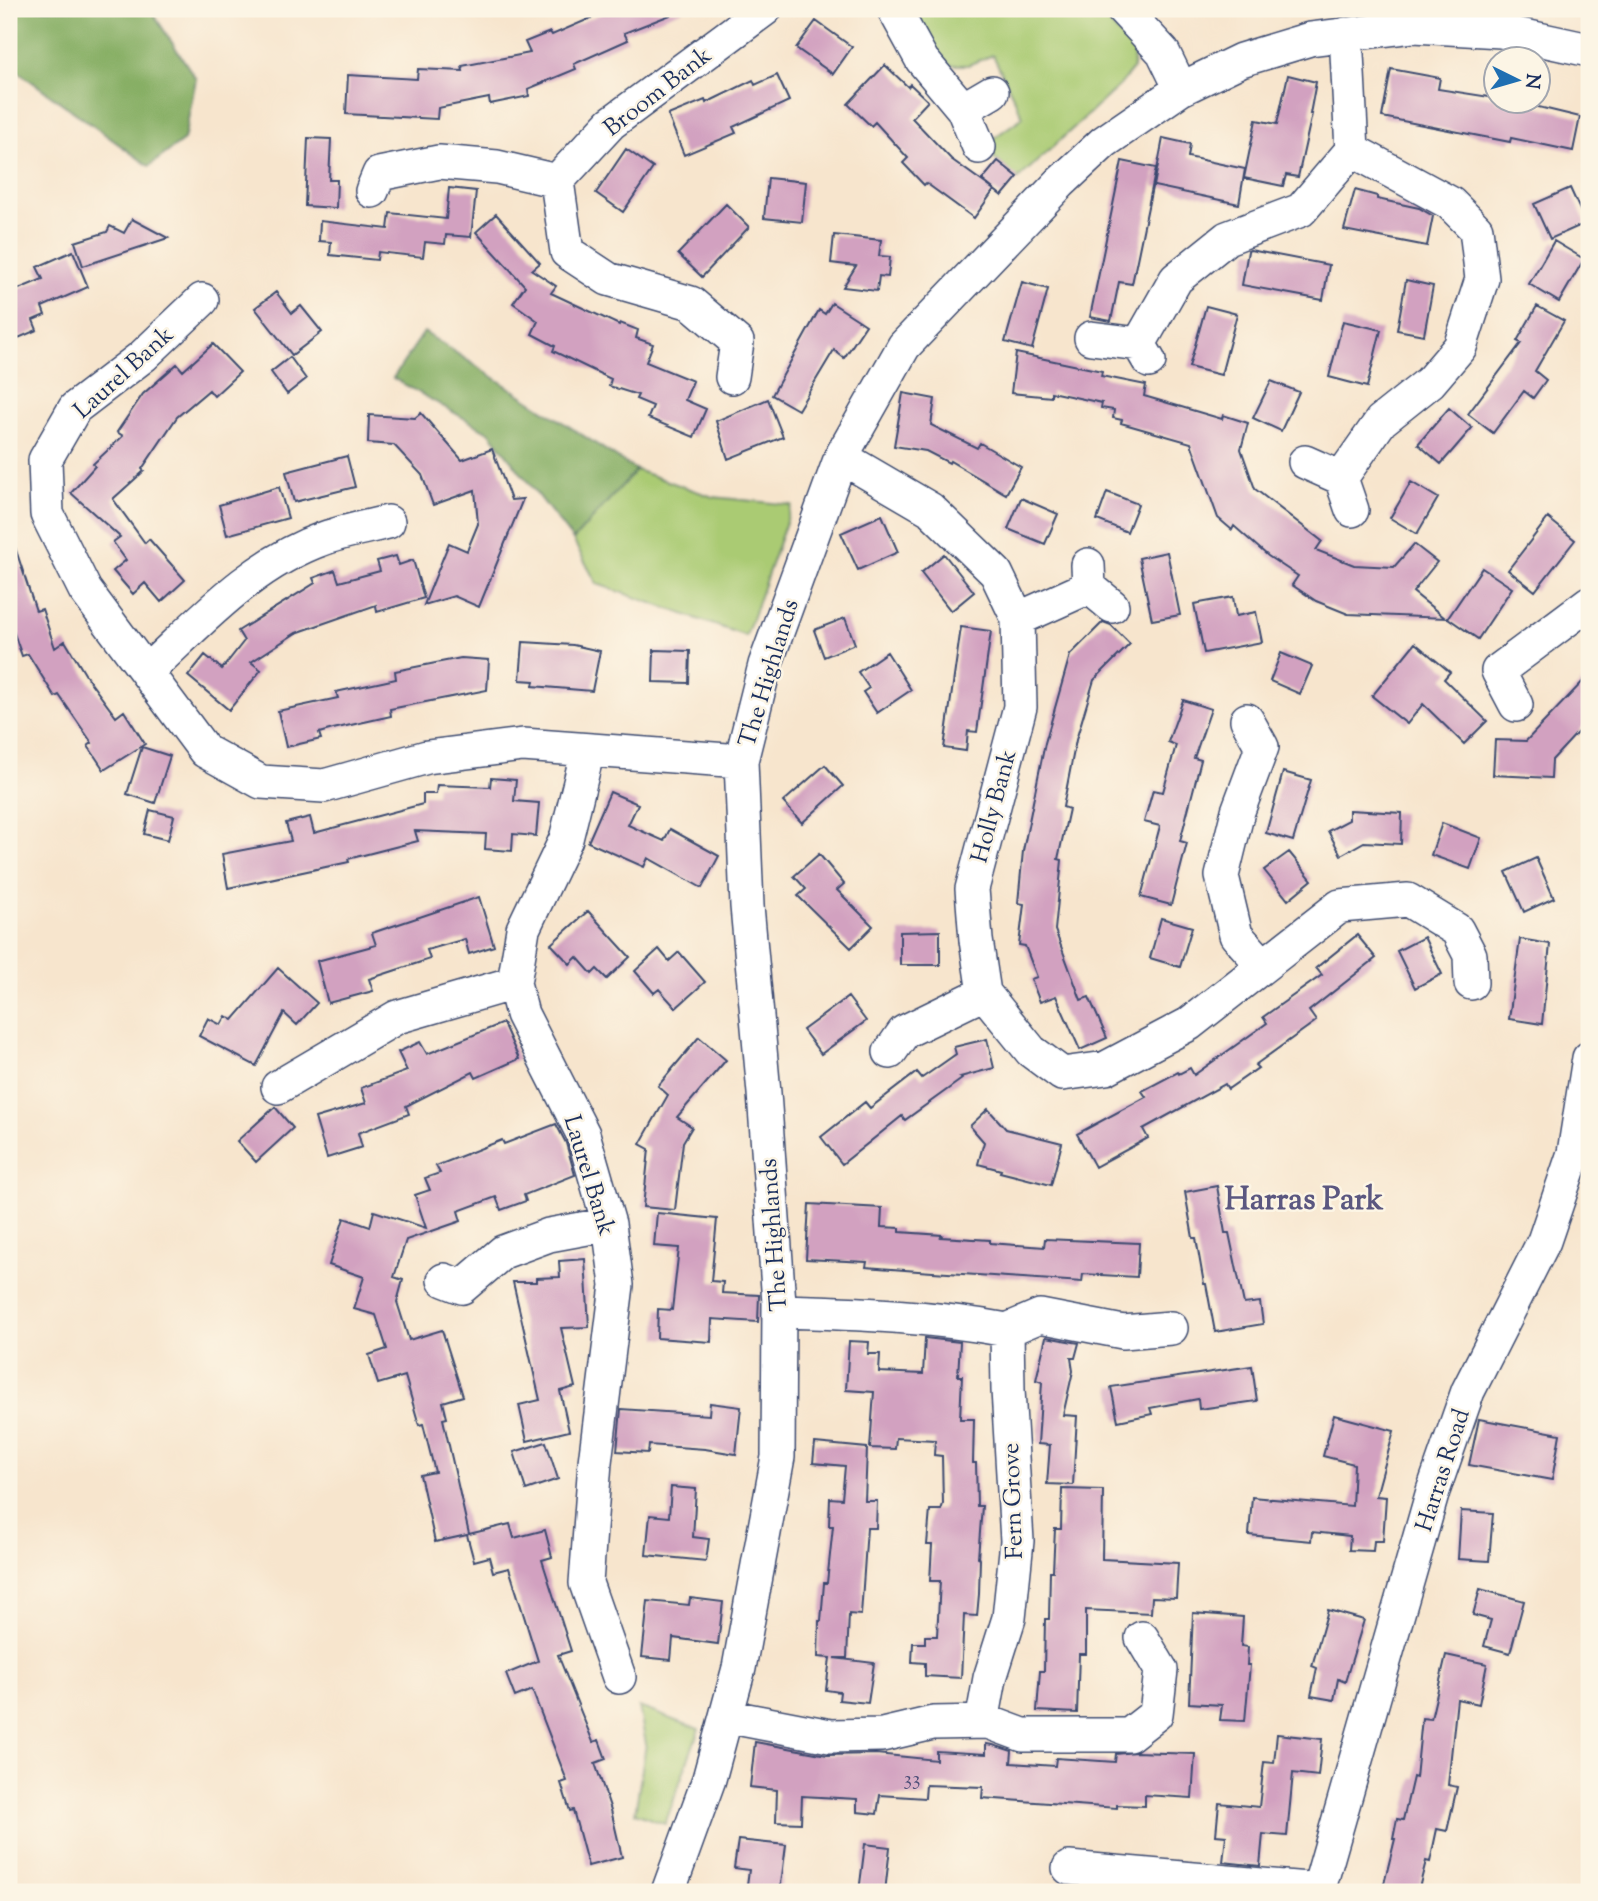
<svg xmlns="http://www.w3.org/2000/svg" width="1598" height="1901" viewBox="0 0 1598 1901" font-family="'Sorts Mill Goudy',serif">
	<rect width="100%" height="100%" fill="#fcf5e5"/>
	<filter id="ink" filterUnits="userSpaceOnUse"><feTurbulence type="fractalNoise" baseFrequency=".0143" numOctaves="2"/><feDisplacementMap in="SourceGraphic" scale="14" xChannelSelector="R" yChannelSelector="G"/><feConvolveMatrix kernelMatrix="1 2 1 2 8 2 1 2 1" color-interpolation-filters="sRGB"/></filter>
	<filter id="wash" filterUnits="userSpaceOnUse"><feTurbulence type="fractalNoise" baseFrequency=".00686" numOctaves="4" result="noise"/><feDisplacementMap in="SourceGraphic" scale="28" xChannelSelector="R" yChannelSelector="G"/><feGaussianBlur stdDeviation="1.57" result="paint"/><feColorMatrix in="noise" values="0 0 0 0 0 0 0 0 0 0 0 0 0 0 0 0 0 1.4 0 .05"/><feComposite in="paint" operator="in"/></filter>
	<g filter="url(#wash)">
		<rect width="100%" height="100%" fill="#f7e5cd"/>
		<path fill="#aacb73" stroke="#627d68" stroke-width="2" d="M909 9H1090L1111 25 1134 50 1133 69 1120 85 1018 179 994 158 991 140 1023 117 993 55 968 65H950L919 32Z
			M636 470 713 497 792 505 746 636 597 584 573 540Z
			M639 1707 699 1729 665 1824 635 1813 646 1744Z"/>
		<path fill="#87af65" stroke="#516f62" stroke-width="2" d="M9 9H150L196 79 184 140 149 166 9 65Z
			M424 332 636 470 573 540 490 433 393 378Z"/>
		<g id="blocks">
			<path fill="#d2a1c0" d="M612 9 683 10 624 33 628 40 574 64 576 69 528 89 529 96 490 104 489 98 438 108 437 119 346 114 348 75 417 79 418 69 463 71 462 66 530 53 525 42 550 32 552 35Z
				M816 21 852 47 833 74 796 48Z
				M885 65 908 87 910 84 928 101 912 118 951 159 994 190 974 218 926 183 924 185 903 163 908 158 875 122 871 126 848 104Z
				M1391 69 1440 78 1438 89 1496 98V102H1518L1580 117 1573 151 1511 138 1510 142 1382 117Z
				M777 75 789 101 733 127 736 133 684 155 668 115 705 100 706 103 753 80 755 85Z
				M1288 75 1316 82 1310 114H1312L1298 177 1286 175 1283 186 1244 178 1256 120 1277 124Z
				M308 138 331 139 329 180H337L336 208 305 206Z
				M1163 138 1190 144 1188 157 1245 169 1239 204 1154 186Z
				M626 149 653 168 623 212 596 193Z
				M998 161 1018 177 1002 196 982 180Z
				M1122 161 1156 168 1132 284 1119 282 1111 321 1090 317Z
				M768 178 806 182 802 222 764 218Z
				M449 188 476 191 471 237 446 235 445 244 425 242 423 257 378 252 377 260 330 255 331 242 319 241 320 221 388 229 390 213 446 219Z
				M1570 188 1586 223 1550 239 1534 204Z
				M1355 190 1377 196V199L1419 208 1433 216 1427 246 1344 230Z
				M726 204 749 227 702 277 678 254Z
				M496 214 540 263 532 270 556 286 551 293 619 325 620 323 638 330 636 338 653 344 646 362 693 381 685 400 706 409 694 437 648 418 653 406 636 399 638 395 609 386 611 379 553 351 555 346 532 334 538 321 513 303 525 286 476 232Z
				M132 219 168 238 83 266 75 242 107 232 110 226 124 233Z
				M834 235 881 240 879 256 890 257 888 277 879 276 877 291 843 287 856 266 831 263Z
				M1554 241 1584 259 1559 302 1529 284Z
				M1250 250 1329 265 1323 300 1242 285 1248 251Z
				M73 251 88 287 42 307 45 315 33 320 37 330 9 342V293L43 279 37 267Z
				M1406 280 1433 286 1424 335 1397 330Z
				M1022 282 1048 289 1032 349 1005 342Z
				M276 292 292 313 301 306 322 332 292 355 255 308Z
				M832 303 866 325 844 358 834 350 798 410 772 395 819 310 825 314Z
				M1206 306 1237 314 1221 375 1189 367Z
				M1537 306 1564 321 1535 371 1546 380 1533 398 1524 391 1493 433 1468 414 1521 343 1517 341Z
				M1343 321 1381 330 1367 387 1329 377Z
				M213 344 240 372 214 396 209 390 177 417 142 469 144 471 113 499 145 543 149 539 185 580 161 602 145 583 133 594 113 571 126 560 113 542 120 537 71 493 95 466 93 464 123 436 117 432 143 394 177 364 183 371Z
				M1016 353 1102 371 1101 376 1146 385 1144 396 1222 419 1223 415 1248 423 1241 449 1255 489 1322 541 1316 550 1354 565 1394 567 1414 544 1437 562 1413 592 1445 618 1348 614 1316 601 1292 585 1298 576 1268 556 1234 526 1232 530 1218 518 1191 443 1121 423 1122 420 1113 418 1114 410 1101 408 1102 403 1051 392V397L1011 393Z
				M290 357 306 379 287 394 271 372Z
				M1271 381 1299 392 1281 431 1253 418Z
				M903 393 935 399 931 425 977 448 980 443 1021 467 1006 494 950 461 949 463 926 451 894 446Z
				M768 399 783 437 728 459 716 421Z
				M1449 408 1472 428 1441 464 1418 444Z
				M421 413 462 460 492 449 511 500 523 499 479 607 454 596 424 605 449 543 467 551 478 524 475 490 433 505 422 475 394 445 368 443 369 415 415 418Z
				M347 456 355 487 294 502 286 472Z
				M1411 482 1438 498 1417 534 1390 518Z
				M279 487 288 518 227 535 219 505Z
				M1107 492 1138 504 1127 532 1097 520Z
				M1021 498 1058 514 1045 544 1008 529Z
				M882 515 898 552 858 570 841 533Z
				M1548 518 1575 540 1535 591 1508 570Z
				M13 541 36 611 42 609 55 648 65 641 88 679 116 717 124 711 145 744 104 770 88 746 92 743 59 695 55 697 28 654 22 656 9 619V542Z
				M1167 552 1180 615 1152 620 1139 558Z
				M944 554 974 592 951 611 921 573Z
				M396 556 399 565 413 560 424 598 377 612 376 605 296 633 251 662 261 670 229 710 188 676 205 655 222 669 244 641 238 631 315 583 313 578 335 570 339 582 380 571 377 561Z
				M1482 568 1512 588 1478 639 1448 618Z
				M1233 597 1236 616 1256 612 1262 642 1204 653 1194 604Z
				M845 618 855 644 824 657 814 630Z
				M1103 622 1111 625 1130 644 1094 680 1076 740 1063 807 1069 809 1058 859 1062 860 1055 930 1081 1000 1089 997 1107 1038 1080 1050 1056 996 1040 1002 1031 979 1037 977 1025 946 1019 945 1024 904 1018 903 1023 851 1045 743 1070 655Z
				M961 627 991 631 977 732 968 731 966 751 944 748Z
				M523 642 573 645 600 651 592 691 533 686 534 681 520 680Z
				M1415 643 1450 672 1444 679 1487 721 1464 744 1423 704 1407 724 1372 696Z
				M654 650 690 651 689 683 653 682Z
				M887 652 911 690 877 713 863 692 869 688 858 672Z
				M1281 653 1312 666 1300 694 1270 681Z
				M461 658 489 660 487 690 390 709 391 716 333 729 319 733 321 739 286 747 278 711 338 698 336 692 396 679 395 671Z
				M1589 675V720L1552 760 1551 778 1493 775 1495 740 1526 741Z
				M1183 700 1211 709 1194 758 1201 760 1180 841 1187 843 1171 905 1141 897 1160 826 1144 822 1153 790 1163 792 1176 745 1168 742Z
				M142 747 170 756 155 803 127 794Z
				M825 765 843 786 802 823 783 802Z
				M1283 772 1311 780 1293 841 1266 833Z
				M491 778 516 780 514 801 539 803 536 836 513 834 512 851 485 849 486 834 415 831 418 841 348 859 349 862 228 888 222 854 291 841 286 823 310 817 314 833 423 804V794H436L437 785 490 787Z
				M610 792 638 804 628 825 664 841 670 829 719 856 702 888 648 858 644 867 588 842Z
				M150 810 174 816 168 840 144 834Z
				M1349 810 1402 813 1401 844 1364 842 1341 855 1328 831 1349 820Z
				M1442 823 1481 838 1470 869 1431 855Z
				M1289 852 1312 880 1288 900 1264 870Z
				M819 854 844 884 837 890 873 926 851 948 798 896 806 889 794 876Z
				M1536 858 1554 898 1524 912 1506 872Z
				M479 897 494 946 469 954 465 939 427 950 430 959 369 979 373 991 328 1003 317 961 376 945 372 933Z
				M588 911 630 957 607 979 597 969 592 974 577 957 570 964 551 944Z
				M1161 918 1192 927 1180 967 1150 958Z
				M940 931V965H900V932Z
				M1357 935 1376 958 1309 1011 1316 1021 1255 1065 1258 1068 1228 1089 1225 1084 1143 1129 1148 1138 1095 1167 1077 1134 1146 1097 1142 1091 1178 1072 1179 1074 1190 1068 1194 1075 1267 1023 1263 1017 1322 975 1316 968Z
				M1424 937 1442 974 1415 988 1397 951Z
				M1520 939 1550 944 1542 1024 1509 1019Z
				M659 949 669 961 679 952 705 982 676 1008 659 989 654 993 635 971Z
				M278 968 317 1003 297 1025 284 1013 256 1066 199 1036 208 1018 221 1025 226 1016 233 1020Z
				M848 997 866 1021 821 1054 803 1030Z
				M503 1023 519 1059 476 1078 473 1072 406 1106 409 1114 358 1133 362 1147 327 1158 315 1118 366 1103 361 1088 407 1071 398 1052 420 1042 427 1054Z
				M699 1037 726 1060 677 1117 692 1127 683 1142 675 1210 643 1207 649 1149 640 1144 668 1095 658 1086Z
				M987 1039 994 1068 960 1077 962 1079 905 1120 902 1116 842 1164 821 1137 865 1102 870 1108 917 1072 922 1078 956 1054 954 1047Z
				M275 1107 293 1128 256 1162 237 1141Z
				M988 1109 1006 1129 1062 1143 1051 1185 1000 1172 1001 1170 978 1164 984 1142 970 1126Z
				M556 1124 566 1143 575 1175 524 1195 526 1201 501 1210 496 1197 458 1211 461 1221 406 1240 394 1277 403 1280 397 1302 409 1340 442 1330 463 1396 443 1402 447 1418 443 1419 469 1534 510 1524 514 1538 545 1530 552 1557 542 1560 571 1651 558 1655 593 1742 599 1740 606 1759 595 1763 611 1810 622 1857 588 1866 573 1810 570 1811 561 1783 567 1781 532 1690 515 1697 506 1674 538 1661 509 1568 493 1572 489 1557 474 1561 467 1535 435 1542 420 1475 435 1472 423 1424 419 1425 405 1376 378 1384 369 1355 387 1349 376 1315 354 1309 364 1277 329 1265 344 1218 370 1227 374 1211 426 1228 415 1195 430 1190 425 1178 440 1173 436 1166 502 1140 504 1144Z
				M1217 1186 1225 1233H1229L1244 1304 1260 1302 1263 1324 1215 1332 1206 1284H1204L1196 1238H1193L1185 1192Z
				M809 1204 882 1208 881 1227 900 1228V1232L942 1235 941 1237 990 1240V1243L1044 1247 1045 1239 1139 1243 1137 1277 1083 1274 1082 1282 918 1271 866 1267 867 1262 806 1259Z
				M657 1213 717 1219 711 1281 723 1282 722 1293 759 1295 758 1322 712 1319 711 1342 657 1338 658 1309 672 1310 679 1248 654 1246Z
				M585 1259 589 1327 561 1328 575 1387 560 1391 569 1431 527 1441 519 1405 540 1400 513 1282H536V1278L560 1277 559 1261Z
				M1046 1337 1079 1343 1075 1358H1071L1073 1371 1063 1415 1077 1416 1073 1485 1047 1484 1050 1445 1038 1444 1042 1382 1036 1380Z
				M925 1338 960 1342 958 1376H962L960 1419H974L973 1463H976L977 1506H982L978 1558 980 1559 979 1594 977 1616 964 1615 961 1678 925 1676V1663L912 1662 913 1643H925V1636H937L940 1581H930L932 1545H927L930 1510H941L943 1504 942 1456 934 1455 935 1440 896 1438 895 1449 870 1448 874 1392 846 1390 849 1341 869 1342 868 1354H880L879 1372 923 1374Z
				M1252 1366 1257 1401 1199 1409 1198 1399 1150 1408 1152 1414 1118 1421 1111 1387Z
				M710 1403 741 1407 736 1454 705 1449 649 1445 648 1453 617 1451 621 1409 709 1415Z
				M1334 1415 1394 1431 1376 1496 1386 1497 1383 1541H1374L1373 1551 1349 1550 1350 1536 1312 1532 1311 1541 1249 1535 1252 1497 1352 1506 1354 1464 1323 1456Z
				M1479 1419 1560 1434 1552 1480 1469 1465Z
				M546 1442 558 1479 526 1490 514 1452Z
				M815 1443 867 1448 865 1501H877L876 1528H867L861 1615 849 1614 847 1658H834L874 1663 868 1703 839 1700 840 1692 826 1690 830 1658 818 1657 819 1621H821L824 1583H827L833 1526H829L830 1498 842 1499 845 1466 813 1463Z
				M671 1487 696 1489 693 1537 709 1539 706 1561 646 1555 650 1515 669 1517Z
				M1062 1489 1103 1490 1102 1559 1178 1563 1176 1598 1152 1597 1151 1613 1086 1610V1654H1079L1077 1713 1037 1711 1040 1671H1044L1045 1619H1049L1050 1571H1053L1055 1529H1061Z
				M1461 1511 1493 1513 1489 1561 1458 1559Z
				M1480 1589 1524 1601 1510 1653 1484 1646 1491 1620 1473 1615Z
				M690 1598 723 1602 718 1644 673 1638 671 1660 642 1657 648 1601 689 1605Z
				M1328 1610 1364 1620 1345 1682 1338 1679 1334 1700 1311 1696 1317 1668 1312 1666Z
				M1193 1613 1243 1617 1241 1646 1248 1647 1247 1665H1250L1245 1721 1220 1720 1222 1705 1189 1703Z
				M1446 1655 1487 1664 1479 1704 1457 1699 1448 1785 1457 1787 1447 1831 1437 1829 1430 1862 1426 1861 1418 1892H1382L1395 1839H1393L1397 1819 1403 1820 1413 1777 1416 1778 1422 1718 1431 1719Z
				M1277 1734 1322 1739 1318 1776 1293 1773 1287 1836 1263 1834 1260 1866 1223 1862 1226 1836 1216 1835 1219 1803 1259 1807 1264 1762 1274 1763Z
				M755 1742 827 1755 876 1754 936 1760V1751L986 1754V1744L993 1745 1012 1751 1011 1763 1055 1766 1056 1758 1115 1762 1116 1754 1135 1752 1195 1754 1192 1798 1145 1795V1806L1117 1805V1808L982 1798 983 1787 926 1785 925 1798 880 1795 877 1814 857 1812V1799L802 1796 801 1823 776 1822 777 1790 750 1787Z
				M738 1840 786 1845 780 1892H746L749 1870 734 1868Z
				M865 1844 890 1847 885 1892H859Z"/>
		</g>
	</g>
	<g filter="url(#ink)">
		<use href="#blocks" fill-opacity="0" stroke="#3c4a6f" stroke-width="2"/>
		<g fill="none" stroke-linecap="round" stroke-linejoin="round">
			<g stroke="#3c4a6f" stroke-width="36">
				<path id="minor" d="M894 9 922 60 963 109 979 147
					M1123 9 1163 52 1181 89
					M963 109 992 92
					M372 191 379 174 439 162 497 167 557 181
					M202 300 143 356 75 408 45 460 47 514 85 590 205 751 261 782 324 786 427 757 523 745 741 761
					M1091 338 1139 344
					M1149 361 1139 344 1176 279 1227 238 1301 210 1352 150 1346 34
					M732 377 737 342 691 303 608 279 567 252 557 181 611 123 765 9
					M841 457 930 509 996 573 1018 619 1020 707 972 889 976 940 984 993 1031 1051 1062 1074 1106 1068 1189 1024 1340 906 1408 900 1457 930 1470 955 1471 983
					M1305 462 1341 478
					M1352 510 1341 478 1381 421 1430 382 1460 347 1482 279 1476 229 1450 203 1352 150
					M1088 565 1089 587 1112 606
					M1018 619 1089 587
					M147 671C201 621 253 563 325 538 345 531 367 527 388 522
					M1516 705 1498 671 1589 603
					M1247 720 1262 747 1238 811 1222 876 1236 935 1263 965
					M588 750 566 839 523 929 514 983 522 1014 583 1134 609 1224 617 1285 595 1462 586 1583 619 1677
					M890 1052 904 1032 984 993
					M278 1087 397 1017 514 983
					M444 1280 462 1287 503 1252 549 1235 609 1224
					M779 1311C856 1313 931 1316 1007 1330
					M1007 1330 1040 1316 1123 1332 1171 1328
					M726 1716 830 1736 882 1735 933 1723 988 1722 1023 1735H1129L1156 1714 1161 1670 1142 1638
					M982 1722 990 1678 1009 1618 1017 1541 1008 1390 1007 1330
					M1069 1868 1319 1890
					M668 1892 709 1779 739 1668 778 1457 779 1303 764 1093 747 906 741 761 765 665 841 457 904 346 1060 183 1104 142 1181 89 1241 60 1310 39 1414 26 1501 31 1589 50
					M1318 1892 1433 1491 1468 1391 1544 1241 1574 1153 1589 1058"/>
			</g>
			<use href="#minor" stroke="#fff" stroke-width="33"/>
		</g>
	</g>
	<g text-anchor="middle" stroke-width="5" stroke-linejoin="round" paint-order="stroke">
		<g font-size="21" fill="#494c76">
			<text x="912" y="1785">33</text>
		</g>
		<g font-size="24" fill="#1b2f5e" stroke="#fcf5e5">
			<text transform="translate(657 91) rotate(-38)" y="8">Broom Bank</text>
			<text transform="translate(123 372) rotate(-42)" y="8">Laurel Bank</text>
			<text transform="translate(768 673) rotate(-73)" y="8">The Highlands</text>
			<text transform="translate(993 806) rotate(-75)" y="8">Holly Bank</text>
			<text transform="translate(590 1175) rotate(73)" y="8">Laurel Bank</text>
			<text transform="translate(773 1235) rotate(-94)" y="8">The Highlands</text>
			<text transform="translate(1442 1470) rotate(-72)" y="8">Harras Road</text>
			<text transform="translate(1012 1501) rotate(-92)" y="8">Fern Grove</text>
		</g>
		<g font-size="32" font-weight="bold" fill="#5b5780" stroke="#fcf5e5">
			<text x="1304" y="1209">Harras Park</text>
		</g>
	</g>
	<rect width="1598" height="1901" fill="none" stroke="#fcf5e5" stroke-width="35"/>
	<g transform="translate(1517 80) rotate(95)"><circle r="33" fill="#fcf5e5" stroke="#a2a6af" stroke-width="2"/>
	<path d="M0-5L12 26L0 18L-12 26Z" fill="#1f6fb2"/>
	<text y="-10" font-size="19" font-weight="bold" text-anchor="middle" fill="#1b2f5e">N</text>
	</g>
</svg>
